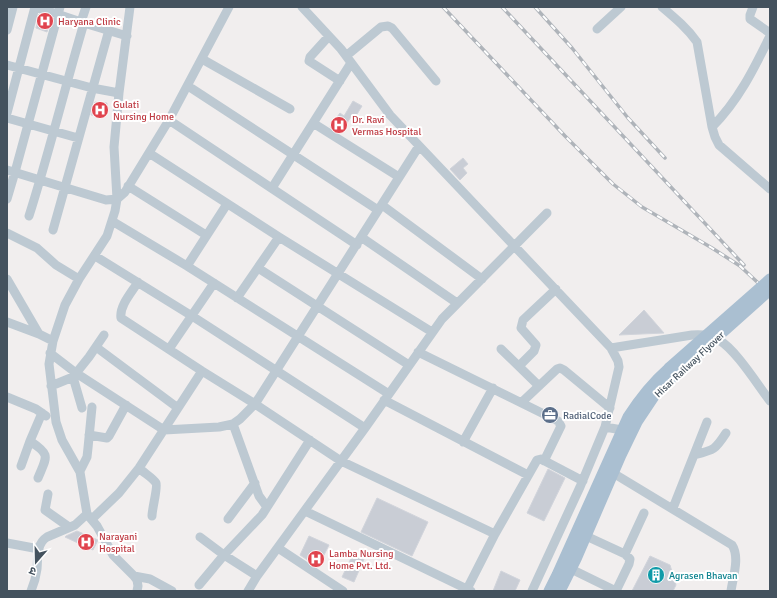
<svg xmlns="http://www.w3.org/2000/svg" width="777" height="598" viewBox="0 0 777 598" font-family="Signika,'Noto Sans Devanagari',sans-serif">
	<rect width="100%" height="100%" fill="#f1eeee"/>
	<path fill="#c9cdd5" stroke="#d1d4db" d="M39 14 51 18 47 32 36 28Z
		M353 101 362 106 354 119 351 117 340 133 330 127 340 113 344 116Z
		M95 102 107 103 106 116 91 115Z
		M463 158 468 164 463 168 467 173 460 180 450 169Z
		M644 310 664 333 619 335Z
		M548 469 565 478 544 521 527 513Z
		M377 498 428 522 412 556 361 532Z
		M77 531 98 540 93 550 65 537 66 536Z
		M309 536 329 545 318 567 300 555Z
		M353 554 364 559 354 582 342 577Z
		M650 556 670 565 676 585 673 591H632Z
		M501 571 520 580 515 591H493Z"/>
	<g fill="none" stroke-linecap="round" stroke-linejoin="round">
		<path stroke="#bdc9d2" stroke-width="9" d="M36 7 84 23 127 36
			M130 7 119 93 114 147 117 199 115 211 107 236 79 279 65 305 53 341 49 364 56 422 62 440 80 472 87 514 97 526 113 555 134 576 137 580 138 586 137 591
			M302 7 341 49 390 115 611 348 618 361 619 367 605 427
			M662 7C675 18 687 28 697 42L712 127 715 137 719 145 770 189
			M753 7 750 15V19L770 33
			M81 22 86 7
			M597 29 621 7
			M7 30 13 7
			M329 36 310 57 309 61 340 81
			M346 56 381 27 388 26 392 28 436 81
			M202 59 290 109
			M7 65 92 88 119 93
			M188 86 378 210
			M7 113 35 7
			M7 118 78 138
			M169 120 357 245
			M313 123 399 177
			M712 127C738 101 754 69 770 36
			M149 153 279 237 432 332
			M7 170 106 200 117 199 125 192 169 120 229 7
			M128 186 206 235
			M272 188 351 63
			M7 199 15 172 60 7
			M382 205 482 279
			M29 216C49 153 65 87 84 23
			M112 221 187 266 389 394
			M53 230 109 30
			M7 233 37 248 56 265 79 279
			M361 237 457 303
			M95 256 192 316 365 428
			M187 266 227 204
			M258 268 409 365
			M7 279 39 334 53 341
			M138 282C132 292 119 306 121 318L202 371 255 404 341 461 495 534
			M237 298 279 237
			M7 322 39 334
			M96 347 178 408
			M611 348 692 335C702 334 710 335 719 340 736 350 757 384 770 401
			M169 349 214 283
			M501 349 539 386
			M418 352 558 421 561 426 544 461
			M50 353 76 373 164 430 219 427 233 424 240 419 255 404 419 146
			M519 366 534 351 536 345 521 328 523 320 556 289
			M73 377 82 408
			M51 386 73 377 89 357 104 335
			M7 397 36 409 46 416
			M384 400 528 475
			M522 402 557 369 560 368 564 370 610 408
			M233 424 259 496 267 507
			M89 435 107 438 109 436 126 405
			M30 441C51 455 47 456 38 478
			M463 442 493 388
			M694 455C714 450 715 450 726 433
			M21 466 30 441 42 413
			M139 468C144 473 153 478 156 483 158 487 152 509 152 516
			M80 471 87 457 88 448 92 407
			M613 473 732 545C740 557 733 577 731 591
			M48 494 45 510 69 527
			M673 508 707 422
			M305 511 471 591
			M92 519 119 493 139 468 202 371
			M228 519 255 483
			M586 536 625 554 630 559 629 564 616 591
			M200 537 224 555 257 576
			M7 543 39 549
			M278 548 343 591
			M625 554 644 513
			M571 569 616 591
			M134 576 150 579 172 591
			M199 585 224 555 262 515 310 440
			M31 591C34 584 36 577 37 569 38 558 36 544 47 537L75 525 87 514
			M248 591 257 576 365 428 442 319 547 213
			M466 591 495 534 537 460 541 459 583 481
			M532 591 580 487 605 427 622 430"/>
		<path stroke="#aabfd1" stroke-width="11" d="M549 591 557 575 628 417C640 398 652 383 669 368
			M560 591 576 559 621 455 637 422 657 392 676 374"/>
		<g stroke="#afb4ba" stroke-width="3.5">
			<path id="rail" d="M443 7 565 136 613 184 642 207 712 248 740 266 770 294
				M502 7 744 265
				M535 7 572 48 628 118 665 158"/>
		</g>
		<use href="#rail" stroke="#fff" stroke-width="2" stroke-dasharray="6" stroke-linecap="butt"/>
		<path stroke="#aabfd1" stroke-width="11" d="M669 368 770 279
			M676 374 770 290"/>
	</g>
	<defs>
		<g id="hospital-disc" transform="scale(0.9)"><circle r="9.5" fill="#e0444e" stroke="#fff"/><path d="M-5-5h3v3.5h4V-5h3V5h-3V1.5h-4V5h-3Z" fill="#fff"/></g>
		<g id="office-disc" transform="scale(0.9)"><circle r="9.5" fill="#5c6f8a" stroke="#fff"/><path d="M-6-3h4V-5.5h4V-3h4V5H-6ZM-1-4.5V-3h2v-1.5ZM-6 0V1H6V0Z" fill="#fff"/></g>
		<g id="building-disc" transform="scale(0.9)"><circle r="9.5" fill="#0f9aa8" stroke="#fff"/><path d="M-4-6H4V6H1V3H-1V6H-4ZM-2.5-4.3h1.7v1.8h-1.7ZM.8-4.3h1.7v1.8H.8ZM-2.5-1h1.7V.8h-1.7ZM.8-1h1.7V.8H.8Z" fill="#fff"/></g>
	</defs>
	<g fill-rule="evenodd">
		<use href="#hospital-disc" x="45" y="21"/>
		<use href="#hospital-disc" x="100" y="110"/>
		<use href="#hospital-disc" x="339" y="125"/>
		<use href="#office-disc" x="550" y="415"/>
		<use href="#hospital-disc" x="86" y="542"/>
		<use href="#hospital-disc" x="316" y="559"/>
		<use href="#building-disc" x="656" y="575"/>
	</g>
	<g text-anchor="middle" stroke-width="4" stroke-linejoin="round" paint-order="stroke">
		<g font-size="10" fill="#be3a42" stroke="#fff" text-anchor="start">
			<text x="58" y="25">Haryana Clinic</text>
			<text x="113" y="108">Gulati<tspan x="113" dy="12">Nursing Home</tspan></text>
			<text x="352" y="123">Dr. Ravi<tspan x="352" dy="12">Vermas Hospital</tspan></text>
			<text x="99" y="540">Narayani<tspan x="99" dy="12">Hospital</tspan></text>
			<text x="329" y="557">Lamba Nursing<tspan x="329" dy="12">Home Pvt. Ltd.</tspan></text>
		</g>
		<g font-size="10" fill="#44525e" stroke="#fff">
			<text transform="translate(689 364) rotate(-43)" y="4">Hisar Railway Flyover</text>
		</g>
		<g font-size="10" fill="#4e5e75" stroke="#fff" text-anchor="start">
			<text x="563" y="419">RadialCode</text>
		</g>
		<g font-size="10" fill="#0d838f" stroke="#fff" text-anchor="start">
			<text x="669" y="579">Agrasen Bhavan</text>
		</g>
	</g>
	<rect width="777" height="598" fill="none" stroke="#44525e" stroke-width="16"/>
	<g transform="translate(36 562) rotate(200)" stroke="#ffffff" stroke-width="3" paint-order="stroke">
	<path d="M0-3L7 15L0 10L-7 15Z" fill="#44525e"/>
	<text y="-6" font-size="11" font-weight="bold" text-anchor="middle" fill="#44525e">उ</text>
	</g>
</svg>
